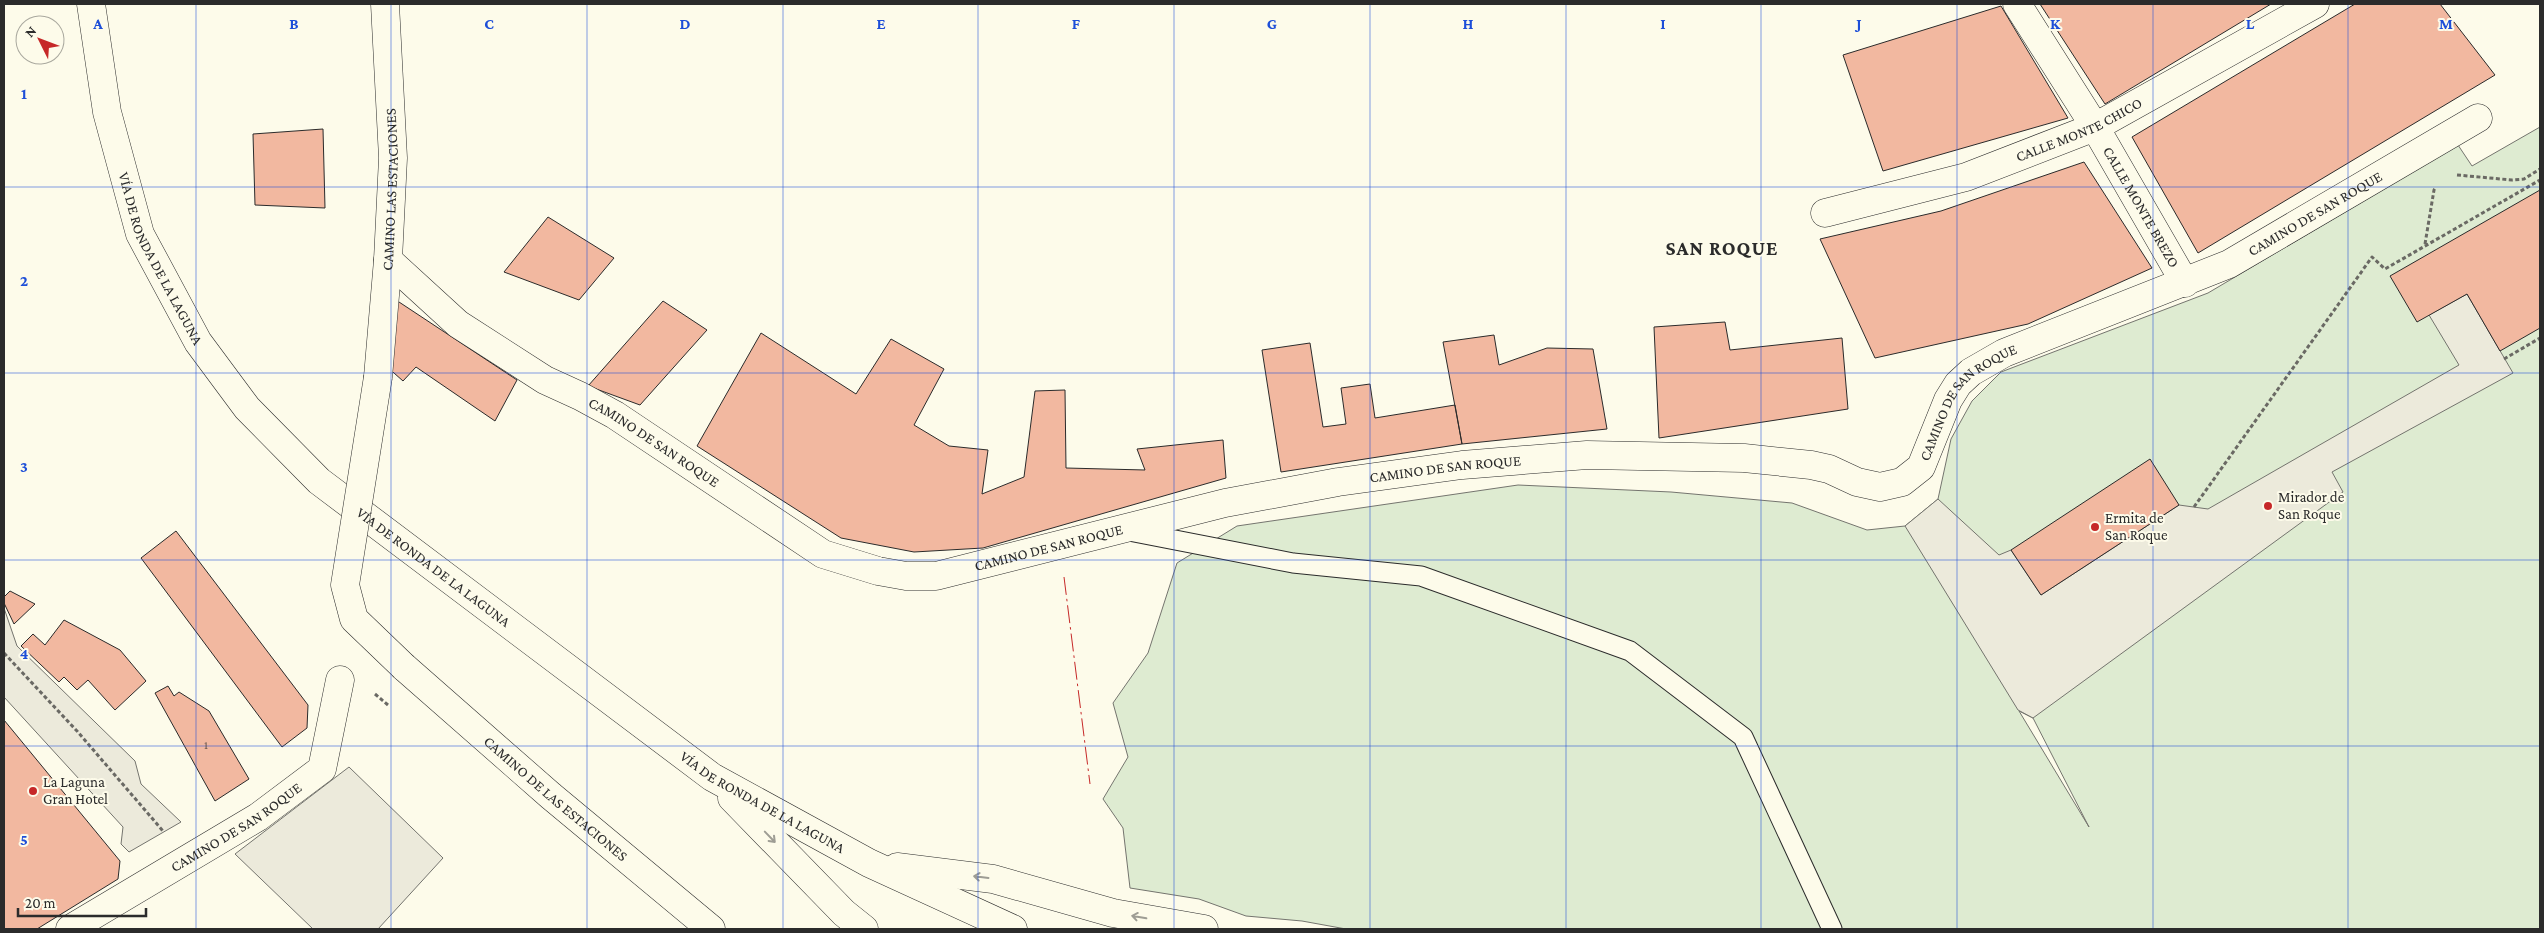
<svg xmlns="http://www.w3.org/2000/svg" width="2544" height="933" viewBox="0 0 2544 933" font-family="'Crimson Pro',serif">
	<rect width="100%" height="100%" fill="#fdfbea"/>
	<path fill="#deebd1" stroke="#74746e" fill-rule="evenodd" d="M2540 127V929H1346L1302 921 1246 916 1199 899 1130 888 1123 828 1103 799 1128 757 1113 703 1148 653 1177 563 1237 526 1518 485 1671 492 1792 503 1867 530 1905 526 1938 499 1951 439 1972 401 2001 372 2208 293 2458 145 2472 166ZM2019 711 2033 718 2089 827Z"/>
	<path fill="#eceadb" stroke="#74746e" d="M2467 294 2513 373 2332 472 2343 492 2033 718 2018 710 1905 526 1938 499 1999 555 2011 550 2041 595 2179 505 2208 509 2459 365 2429 315Z
		M4 608 17 646 135 761 141 784 181 822 129 852 121 844 123 827 4 697Z
		M349 767 443 858 378 929H313L235 854Z"/>
	<path fill="#f2b8a0" stroke="#2b2b2b" d="M2040 4H2271L2105 104Z
		M2355 4H2440L2495 75 2198 253 2132 137Z
		M2001 6 2068 118 1883 171 1843 55Z
		M323 129 325 208 255 205 253 134Z
		M2084 162 2152 268 2028 324 1875 358 1820 239 1941 211Z
		M2540 190V328L2500 351 2467 294 2417 322 2390 276Z
		M548 217 614 258 579 300 504 272Z
		M396 300 517 380 495 421 416 367 403 381 385 365Z
		M663 301 707 330 640 405 588 386Z
		M1725 322 1730 350 1842 338 1848 409 1659 438 1654 327Z
		M761 333 856 394 891 339 944 369 914 425 949 446 988 450 982 494 1024 477 1035 391 1065 390 1066 468 1145 470 1137 449 1223 440 1226 478 983 548 914 552 841 538 697 446Z
		M1494 335 1499 365 1547 348 1593 349 1607 429 1462 444 1443 342Z
		M1310 343 1323 427 1346 424 1341 388 1370 384 1375 418 1455 405 1462 444 1281 472 1262 350Z
		M2150 459 2179 505 2041 595 2011 550Z
		M176 531 308 705 307 728 282 747 141 558Z
		M10 591 35 604 14 624 4 603V597Z
		M64 620 120 650 146 681 115 710 88 680 77 690 64 677 59 682 21 646 33 634 45 645Z
		M168 686 174 696 179 692 209 711 249 779 215 801 155 693Z
		M4 720 120 861 118 879 37 929H4Z"/>
	<g fill="none" stroke-linecap="round" stroke-linejoin="round">
		<g stroke="#2b2b2b" stroke-width="21">
			<path id="service" d="M1129 531 1293 563 1421 576 1630 651 1743 737 1832 929"/>
		</g>
		<g stroke="#2b2b2b" stroke-width="29">
			<g id="minor">
				<path id="s1" d="M2017 4 2095 127 2185 283"/>
				<path id="s2" d="M1825 213 1966 177 2095 127 2315 4"/>
				<path id="s3" d="M388 260 458 324 545 380 580 396 615 415 823 554 878 571 906 576H936L1225 503 1338 482 1462 465 1587 455 1744 458 1811 465 1829 469 1857 482 1880 487 1902 482 1921 467 1948 400 1958 384 1971 372 2004 353 2229 264 2478 118"/>
				<path id="s4" d="M378 377 388 260 393 158 385 4"/>
				<path id="s5" d="M404 667 551 796 711 929"/>
				<path id="s6" d="M70 929 258 817 322 769 340 680"/>
			</g>
		</g>
		<g stroke="#2b2b2b" stroke-width="29">
			<g id="primary">
				<path id="s7" d="M91 4 107 112 140 234 198 342 247 408 319 481 712 777 869 863 1013 929"/>
				<path d="M732 798 844 913 864 929"/>
				<path d="M897 867 993 879 1113 913 1204 929"/>
			</g>
		</g>
		<path stroke="#6a6964" stroke-width="3" stroke-dasharray="4 2.5" stroke-linecap="butt" d="M2457 175 2512 180 2524 179 2540 169
			M2425 244 2434 190 2436 187
			M2504 359 2540 338
			M2194 507 2372 257 2385 269 2540 180
			M4 653 77 731 163 831
			M375 694 388 705"/>
		<use href="#service" stroke="#fdfbea" stroke-width="19"/>
		<use href="#minor" stroke="#fdfbea" stroke-width="28"/>
		<use href="#primary" stroke="#fdfbea" stroke-width="28"/>
		<g stroke="#2b2b2b" stroke-width="29" stroke-linecap="butt">
			<path id="minor-bridge" d="M378 377 345 585 354 619 404 667"/>
		</g>
		<use href="#minor-bridge" stroke="#fdfbea" stroke-width="28"/>
		<path stroke="#c62828" stroke-width="1" stroke-dasharray="18 4 2.5 4" stroke-linecap="butt" d="M1064 577 1090 784"/>
	</g>
	<defs><path id="oneway-shaft" d="M-6 0H5M1.5-3L5.5 0L1.5 3" fill="none" stroke-width="1.6" stroke-linecap="round" stroke-linejoin="round" transform="scale(1.25)"/></defs>
	<g stroke="#9e9d94">
		<use href="#oneway-shaft" transform="translate(770 837) rotate(46)"/>
		<use href="#oneway-shaft" transform="translate(981 877) rotate(-173)"/>
		<use href="#oneway-shaft" transform="translate(1139 917) rotate(-170)"/>
	</g>
	<path fill="none" stroke="#1d4ed8" stroke-width="1" stroke-opacity="0.55" d="M196 4V929M391 4V929M587 4V929M783 4V929M978 4V929M1174 4V929M1370 4V929M1566 4V929M1761 4V929M1957 4V929M2153 4V929M2348 4V929M4 187H2540M4 373H2540M4 560H2540M4 746H2540"/>
	<g fill="#c62828" stroke="#fdfbea" stroke-width="2">
		<circle cx="2268" cy="506" r="5"/>
		<circle cx="2095" cy="527" r="5"/>
		<circle cx="33" cy="791" r="5"/>
	</g>
	<g text-anchor="middle" stroke-width="4" stroke-linejoin="round" paint-order="stroke">
		<g font-size="12" fill="#5d4e48">
			<text x="206" y="749">1</text>
		</g>
		<g font-size="15" fill="#2b2b2b" stroke="#fdfbea">
			<text dy="5" stroke="none"><textPath href="#s2" startOffset="268">CALLE MONTE CHICO</textPath></text>
			<text dy="5" stroke="none"><textPath href="#s4" startOffset="188">CAMINO LAS ESTACIONES</textPath></text>
			<text dy="5" stroke="none"><textPath href="#s1" startOffset="238">CALLE MONTE BREZO</textPath></text>
			<text dy="5" stroke="none"><textPath href="#s3" startOffset="2139">CAMINO DE SAN ROQUE</textPath></text>
			<text dy="5" stroke="none"><textPath href="#s7" startOffset="266">VÍA DE RONDA DE LA LAGUNA</textPath></text>
			<text dy="5" stroke="none"><textPath href="#s3" startOffset="1734">CAMINO DE SAN ROQUE</textPath></text>
			<text dy="5" stroke="none"><textPath href="#s3" startOffset="324">CAMINO DE SAN ROQUE</textPath></text>
			<text dy="5" stroke="none"><textPath href="#s3" startOffset="1164">CAMINO DE SAN ROQUE</textPath></text>
			<text dy="5" stroke="none"><textPath href="#s3" startOffset="759">CAMINO DE SAN ROQUE</textPath></text>
			<text dy="5" stroke="none"><textPath href="#s7" startOffset="686">VÍA DE RONDA DE LA LAGUNA</textPath></text>
			<text dy="5" stroke="none"><textPath href="#s5" startOffset="201">CAMINO DE LAS ESTACIONES</textPath></text>
			<text dy="5" stroke="none"><textPath href="#s7" startOffset="1091">VÍA DE RONDA DE LA LAGUNA</textPath></text>
			<text dy="5" stroke="none"><textPath href="#s6" startOffset="195">CAMINO DE SAN ROQUE</textPath></text>
		</g>
		<g font-size="15" fill="#2b2b2b" stroke="#fdfbea" text-anchor="start">
			<text x="2278" y="502">Mirador de<tspan x="2278" dy="17">San Roque</tspan></text>
			<text x="2105" y="523">Ermita de<tspan x="2105" dy="17">San Roque</tspan></text>
			<text x="43" y="787">La Laguna<tspan x="43" dy="17">Gran Hotel</tspan></text>
		</g>
		<g font-size="20" font-weight="bold" letter-spacing="1" fill="#2b2b2b" stroke="#fdfbea">
			<text x="1722" y="255">SAN ROQUE</text>
		</g>
	</g>
	<g font-size="16" text-anchor="middle" font-weight="bold" fill="#1d4ed8" stroke="#fdfbea" stroke-width="4" stroke-linejoin="round" paint-order="stroke">
		<text x="98" y="29">A</text>
		<text x="294" y="29">B</text>
		<text x="489" y="29">C</text>
		<text x="685" y="29">D</text>
		<text x="881" y="29">E</text>
		<text x="1076" y="29">F</text>
		<text x="1272" y="29">G</text>
		<text x="1468" y="29">H</text>
		<text x="1663" y="29">I</text>
		<text x="1859" y="29">J</text>
		<text x="2055" y="29">K</text>
		<text x="2250" y="29">L</text>
		<text x="2446" y="29">M</text>
		<text x="24" y="99">1</text>
		<text x="24" y="286">2</text>
		<text x="24" y="472">3</text>
		<text x="24" y="659">4</text>
		<text x="24" y="845">5</text>
	</g>
	<rect width="2544" height="933" fill="none" stroke="#2b2b2b" stroke-width="10"/>
	<g transform="translate(40 40) rotate(312)"><circle r="24" fill="#fdfbea" stroke="#a9a89e"/>
	<path d="M0-4L9 19L0 12L-9 19Z" fill="#c62828"/>
	<text y="-8" font-size="14" font-weight="bold" text-anchor="middle" fill="#2b2b2b">N</text>
	</g>
	<path d="M18 908v8h128v-8" fill="none" stroke="#2b2b2b" stroke-width="2.5"/>
	<text x="25" y="908" font-size="15" fill="#2b2b2b" stroke="#fdfbea" stroke-width="4" paint-order="stroke">20 m</text>
</svg>
